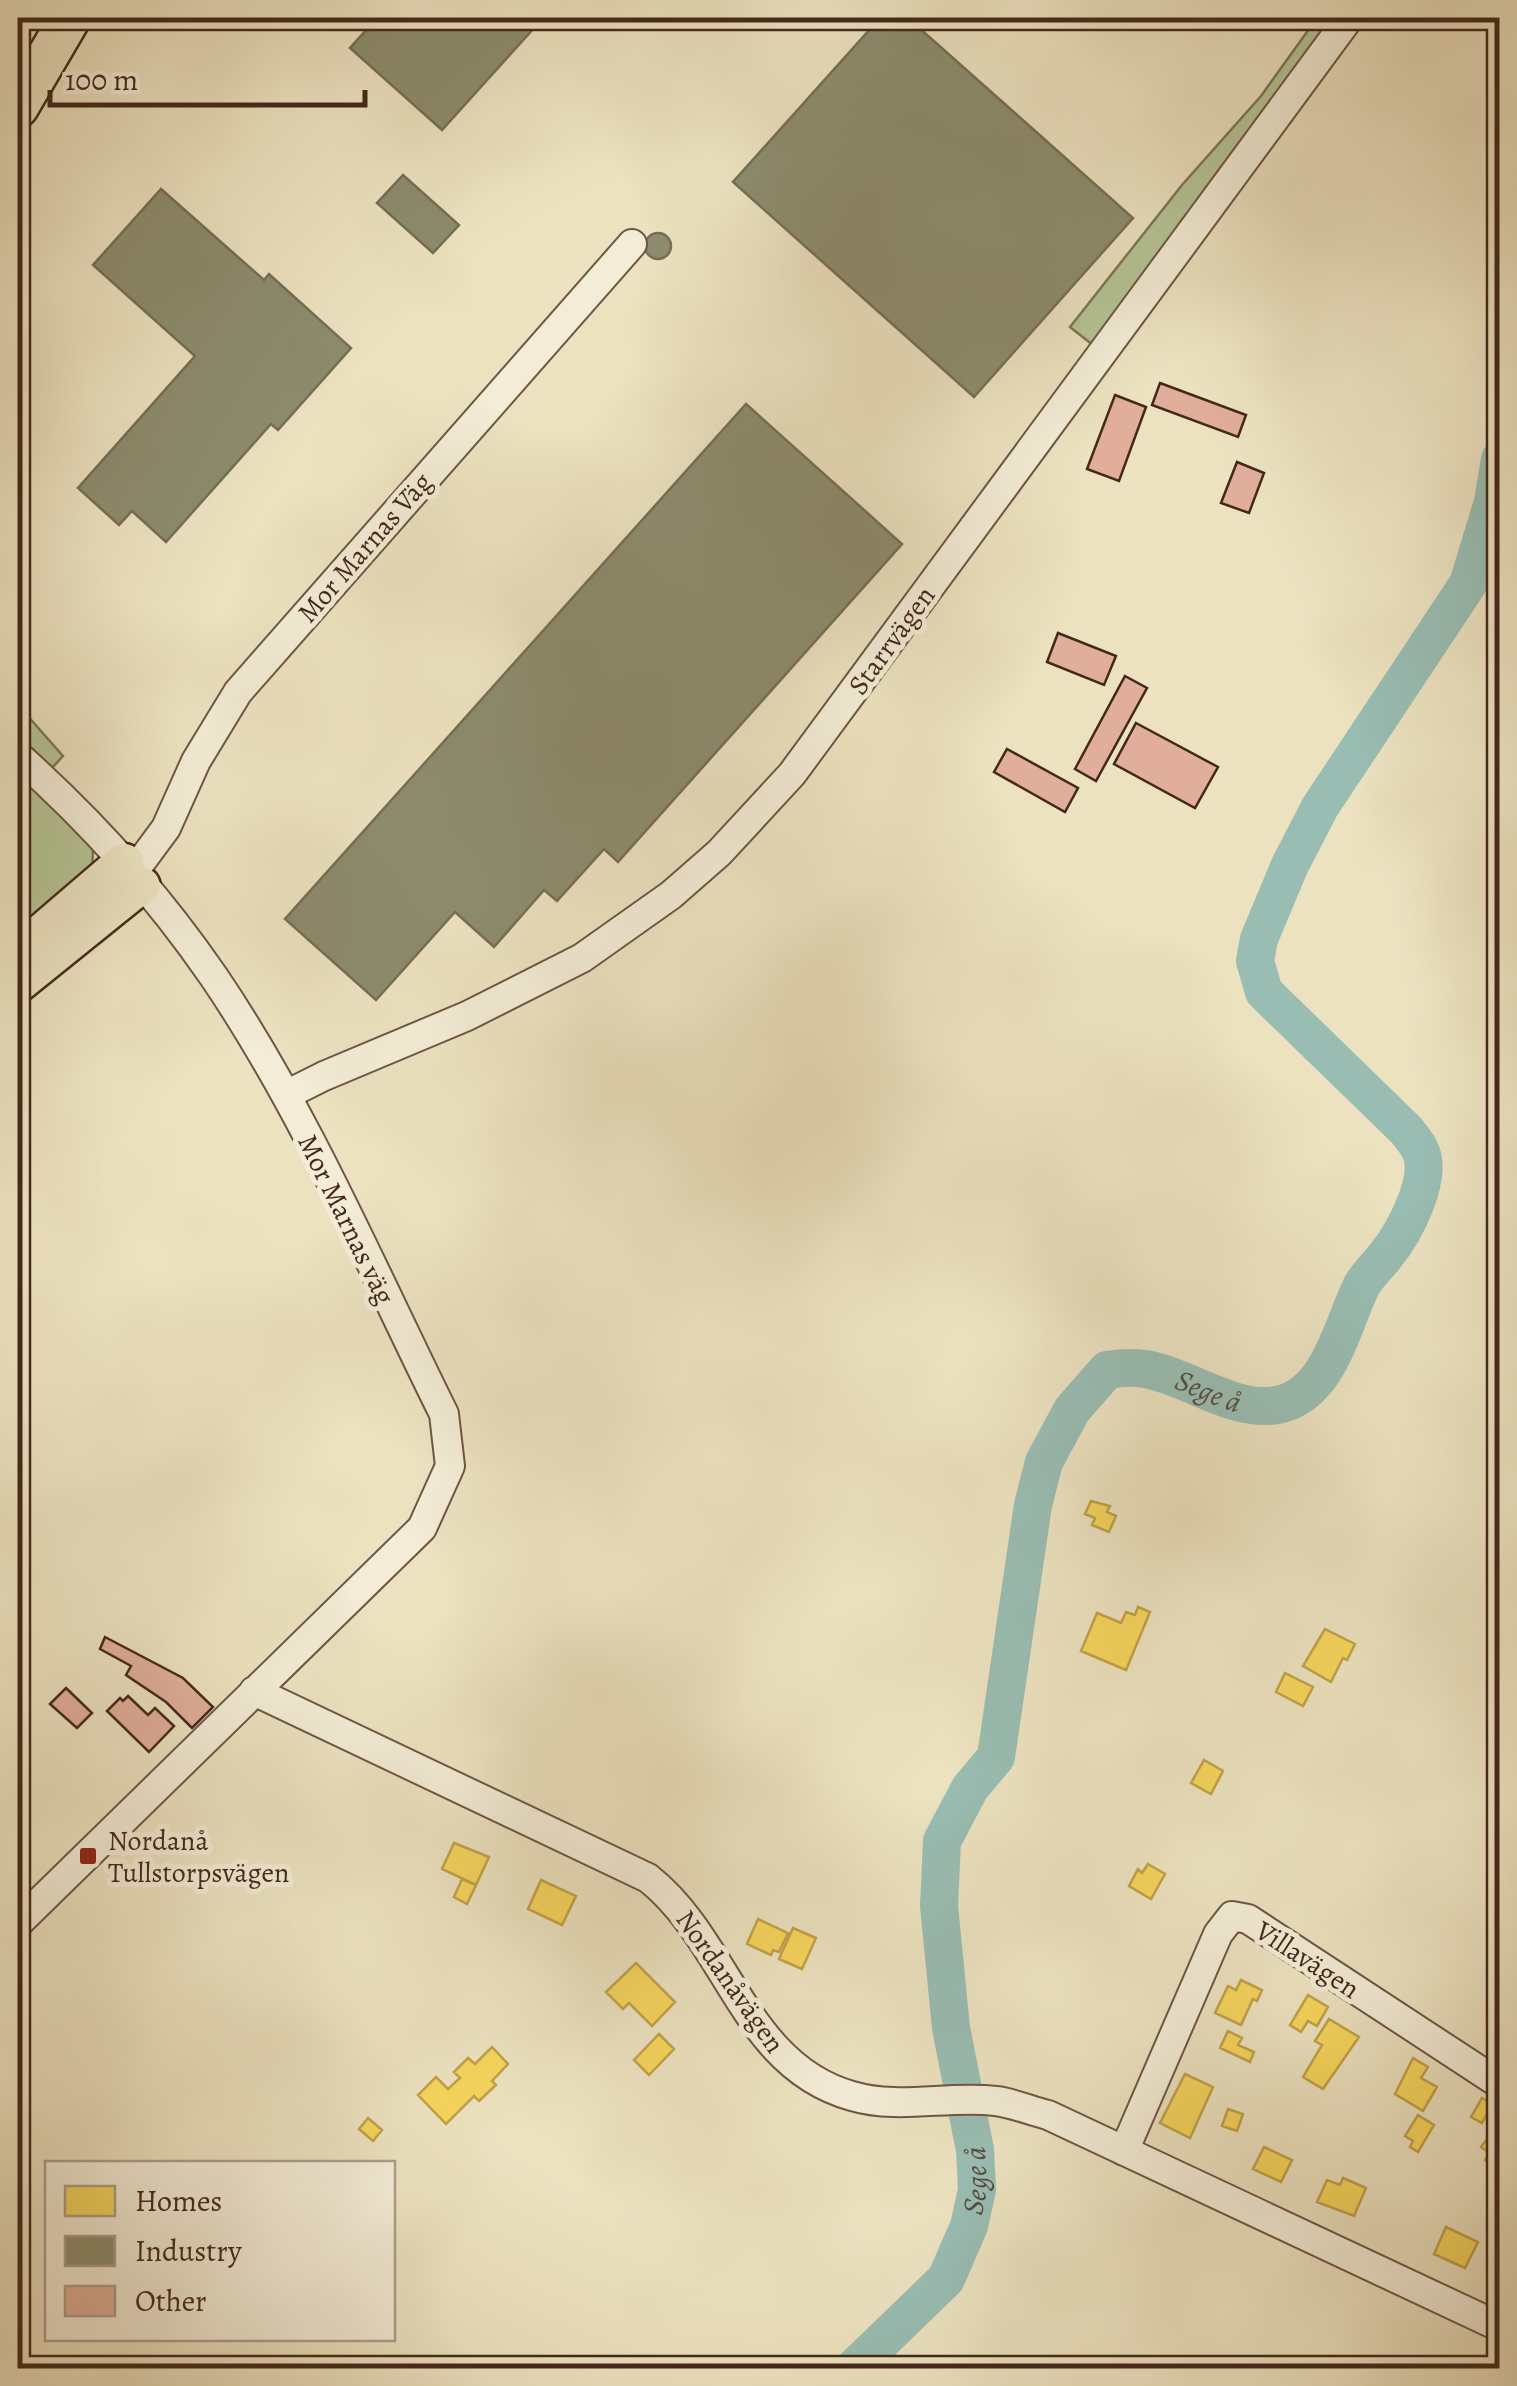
<svg xmlns="http://www.w3.org/2000/svg" width="1517" height="2386" viewBox="0 0 1517 2386" font-family="Alegreya,serif">
	<rect width="100%" height="100%" fill="#ece2c0"/>
	<filter id="stains"><feTurbulence type="fractalNoise" baseFrequency=".002" numOctaves="4"/><feColorMatrix values="0 0 0 0 .2 0 0 0 0 .09 0 0 0 0 .02 0 0 0 .5 -.17"/></filter>
	<radialGradient id="worn" r=".72"><stop offset=".6" stop-color="#630" stop-opacity="0"/><stop offset="1" stop-color="#630" stop-opacity=".3"/></radialGradient>
	<path fill="#b5c495" stroke="#7c7658" stroke-width="2.5" d="M1317 18H1341L1203 193 1094 346 1070 327 1182 185 1261 96Z
		M18 705 63 756 52 768 18 735Z
		M18 771 49 800 93 849 92 871 18 943Z"/>
	<path fill="#f6d55c" stroke="#c0a148" stroke-width="2.5" d="M1091 1501 1110 1506 1107 1512 1116 1516 1109 1532 1092 1525 1095 1518 1085 1514Z
		M1138 1607 1150 1612 1126 1670 1081 1651 1097 1613 1121 1623 1126 1612 1135 1615Z
		M1325 1629 1355 1644 1347 1660 1343 1658 1331 1682 1303 1666Z
		M1285 1673 1313 1687 1303 1706 1276 1692Z
		M1204 1760 1223 1771 1211 1794 1191 1783Z
		M454 1843 489 1857 476 1885 442 1869Z
		M1148 1864 1165 1874 1151 1899 1129 1886 1138 1869 1142 1873Z
		M462 1879 476 1885 467 1904 454 1897Z
		M541 1880 576 1896 562 1925 528 1909Z
		M758 1919 788 1933 779 1952 773 1950 771 1955 747 1944Z
		M793 1928 816 1938 802 1969 779 1959Z
		M636 1963 675 2002 652 2026 629 2003 623 2009 606 1992Z
		M1241 1980 1262 1990 1257 2001 1253 1999 1241 2025 1215 2013 1228 1986 1236 1990Z
		M1308 1995 1328 2007 1317 2026 1308 2021 1301 2032 1290 2025Z
		M1329 2019 1359 2037 1323 2089 1303 2077 1322 2045 1315 2041Z
		M1228 2031 1242 2038 1238 2045 1254 2052 1250 2062 1220 2048Z
		M659 2034 674 2049 649 2075 634 2060Z
		M492 2047 508 2064 492 2081 496 2085 479 2101 474 2096 446 2124 418 2095 436 2077 448 2089 460 2078 454 2072 468 2058 475 2064Z
		M1413 2058 1428 2067 1421 2078 1437 2087 1423 2111 1395 2094Z
		M1185 2074 1213 2087 1190 2138 1160 2123Z
		M1482 2098 1493 2104 1482 2123 1471 2117Z
		M1228 2109 1243 2114 1237 2131 1222 2126Z
		M1418 2115 1434 2125 1418 2152 1410 2147 1413 2141 1405 2136Z
		M368 2118 382 2130 373 2141 359 2129Z
		M1500 2121V2170L1485 2160 1489 2153 1481 2147Z
		M1264 2147 1292 2160 1281 2182 1253 2169Z
		M1343 2178 1366 2188 1354 2216 1317 2202 1327 2180 1340 2185Z
		M1446 2227 1478 2242 1465 2268 1434 2254Z"/>
	<path fill="#8c8c6e" stroke="#766e55" stroke-width="2.5" d="M377 18H543L442 130 350 48Z
		M880 18H908L1133 218 974 397 733 182Z
		M403 175 459 225 433 253 377 203Z
		M161 189 264 280 269 274 351 348 278 430 271 424 166 542 132 511 119 525 78 488 195 356 93 265Z
		M645 246a13 13 0 1 1 26 0a13 13 0 1 1-26 0Z
		M746 404 902 544 618 862 604 849 557 901 544 890 494 947 455 912 376 1000 285 919Z"/>
	<g fill="none" stroke-linecap="round" stroke-linejoin="round">
		<path stroke="#99bdb3" stroke-width="38" id="s1" d="M854 2368 946 2279 969 2226 977 2190 975 2150 951 2028 939 1906 942 1841 970 1788 996 1757 1033 1505 1044 1462 1072 1410 1107 1370C1119 1368 1133 1367 1145 1369 1188 1376 1233 1413 1277 1405 1330 1395 1342 1324 1362 1285 1368 1274 1379 1265 1386 1255 1404 1233 1434 1177 1420 1150 1417 1143 1411 1137 1407 1131L1264 992 1255 961 1259 939 1290 865 1320 807 1468 584 1493 502 1500 459"/>
	</g>
	<path fill="#e0ae9a" stroke="#43281b" stroke-width="2.5" d="M1160 383 1246 415 1238 437 1152 405Z
		M1115 395 1146 407 1119 481 1087 469Z
		M1237 462 1264 473 1249 513 1221 503Z
		M1058 633 1116 656 1104 685 1047 662Z
		M1125 676 1147 688 1096 781 1075 769Z
		M1136 723 1218 767 1195 808 1114 764Z
		M1007 749 1078 788 1065 812 994 772Z
		M105 1637 183 1678 213 1707 192 1728 166 1702 126 1675 131 1666 100 1649Z
		M66 1688 92 1713 77 1728 50 1704Z
		M128 1696 148 1715 155 1708 174 1726 149 1752 107 1711 120 1698 123 1701Z"/>
	<g fill="none" stroke-linecap="round" stroke-linejoin="round">
		<g stroke="#6d5644" stroke-width="32">
			<path id="minor" d="M18 756C91 821 159 897 214 977 305 1111 372 1269 444 1414L450 1466 422 1528 18 1923
				M132 874 166 828 196 761 238 692 632 244
				M286 1095 324 1076 467 1016 582 958 671 895 719 853 792 774 1349 18
				M254 1691 648 1878C728 1941 744 2066 852 2096 899 2110 948 2095 996 2101 1013 2103 1031 2111 1048 2115L1500 2327
				M1124 2151 1218 1934 1232 1916 1248 1919 1500 2084"/>
		</g>
		<g stroke="#43281b" stroke-width="40">
			<path id="major" d="M18 985 142 885"/>
		</g>
		<g stroke="#43281b" stroke-width="45">
			<path id="highway" d="M18 107 70 18
				M18 955 124 864"/>
		</g>
		<use href="#minor" stroke="#f3ecd6" stroke-width="28"/>
		<use href="#major" stroke="#ece2c0" stroke-width="35"/>
		<use href="#highway" stroke="#ece2c0" stroke-width="40"/>
	</g>
	<rect fill="#8f2418" stroke="#f3ecd6" stroke-width="4" x="78" y="1846" width="20" height="20" rx="5"/>
	<g text-anchor="middle" stroke-width="10" stroke-linejoin="round" paint-order="stroke">
		<g font-size="28" fill="#43281b" stroke="#f3ecd6">
			<text transform="translate(364 547) rotate(-49)" y="10">Mor Marnas Väg</text>
			<text transform="translate(891 640) rotate(-54)" y="10">Starrvägen</text>
			<text transform="translate(347 1219) rotate(64)" y="10">Mor Marnas väg</text>
			<text transform="translate(1308 1959) rotate(33)" y="10">Villavägen</text>
			<text transform="translate(731 1981) rotate(55)" y="10">Nordanåvägen</text>
		</g>
		<g font-size="28" fill="#43281b" stroke="#f3ecd6" text-anchor="start">
			<text x="108" y="1850">Nordanå<tspan x="108" dy="32">Tullstorpsvägen</tspan></text>
		</g>
		<g font-size="30" font-style="italic" fill="#584d41" stroke="#f3ecd6">
			<text dy="10" stroke="none"><textPath href="#s1" startOffset="1192">Sege å</textPath></text>
			<text dy="10" stroke="none"><textPath href="#s1" startOffset="232">Sege å</textPath></text>
		</g>
	</g>
	<rect width="1517" height="2386" fill="none" stroke="#ece2c0" stroke-width="60"/>
	<rect x="20" y="20" width="1477" height="2346" fill="none" stroke="#43281b" stroke-width="5"/>
	<rect x="30" y="30" width="1457" height="2326" fill="none" stroke="#43281b" stroke-width="2.5"/>
	<rect x="45" y="2161" width="350" height="180" fill="#f3ecd6" stroke="#ad9e8b" stroke-width="2.5"/>
	<rect x="65" y="2186" width="50" height="30" fill="#f6d55c" stroke="#ad9e8b" stroke-width="2.5"/>
	<text x="135" y="2211" font-size="30" fill="#43281b">Homes</text>
	<rect x="65" y="2236" width="50" height="30" fill="#8c8c6e" stroke="#ad9e8b" stroke-width="2.5"/>
	<text x="135" y="2261" font-size="30" fill="#43281b">Industry</text>
	<rect x="65" y="2286" width="50" height="30" fill="#e0ae9a" stroke="#ad9e8b" stroke-width="2.5"/>
	<text x="135" y="2311" font-size="30" fill="#43281b">Other</text>
	<path d="M50 90v15h315v-15" fill="none" stroke="#43281b" stroke-width="5"/>
	<text x="65" y="90" font-size="30" fill="#43281b" stroke="#f3ecd6" stroke-width="8" paint-order="stroke">100 m</text>
	<rect width="100%" height="100%" filter="url(#stains)"/>
	<rect width="100%" height="100%" fill="url(#worn)"/>
</svg>
